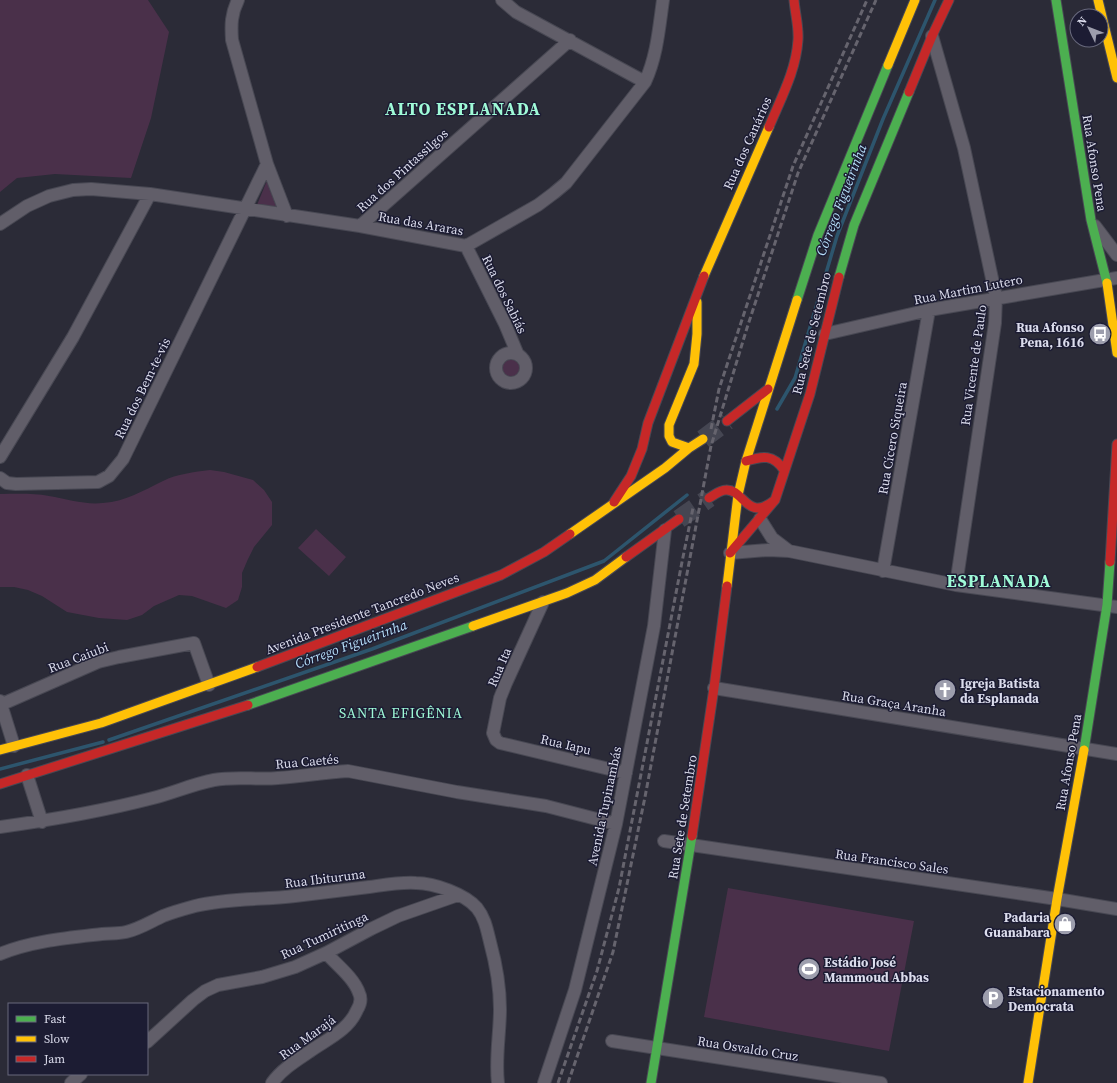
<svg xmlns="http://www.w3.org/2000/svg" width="1117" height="1083" viewBox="0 0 1117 1083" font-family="'Source Serif 4',serif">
	<rect width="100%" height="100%" fill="#2b2b37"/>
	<path fill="#4a304a" d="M0 0H148L169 32 151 118 131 178 55 174 17 178 0 192Z
		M268 180 270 181 277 208 257 205 266 183Z
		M497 369a13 13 0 1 1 26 0a13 13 0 1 1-26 0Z
		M210 470 224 472 253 480 264 490 272 502V525L254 547 248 559 242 573V587L238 600 226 608 192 596 179 595 154 606 142 615 127 620 99 618 67 612 42 596 28 590 14 587H0V494C16 494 33 493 49 496 67 499 85 505 103 503 127 501 142 491 163 481 177 474 194 472 210 470Z
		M316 529 346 557 329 576 298 548Z
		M728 888 914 921 889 1051 704 1017Z"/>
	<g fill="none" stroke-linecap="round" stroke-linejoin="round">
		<path stroke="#2d556d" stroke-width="3.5" d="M777 409 795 378 837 236 883 119 935 0
			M109 740 372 649 604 561 687 495
			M0 769 103 742"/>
		<path stroke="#454652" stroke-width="19" stroke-dasharray="19 10" stroke-linecap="butt" d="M703 439 727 421
			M679 519 709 498"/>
		<g stroke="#484853" stroke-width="14">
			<path id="street" d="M502 0 516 12 645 82
				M932 36 964 148 996 297 995 323 956 585
				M267 164 287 216
				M0 224 27 206 49 196 73 190 91 189 150 194 360 226 466 246 538 205 554 193 566 183 645 82C657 56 659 28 663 0
				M360 226 570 40
				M1095 226 1117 255
				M466 246 505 324 518 355
				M825 334 929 310 1117 278
				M496 368a15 15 0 1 1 30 0a15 15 0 1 1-30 0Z
				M0 457 73 337 150 194
				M0 478 7 483 16 484 98 482 109 476 123 459 267 164 232 40C231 25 231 14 238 0
				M760 519 772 538 789 551
				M730 553 768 550 789 551 956 585 1117 607
				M883 571 929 310
				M543 602 506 683 500 698 493 733 496 740 500 743 626 773
				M714 688 1117 754
				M0 701 14 746
				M0 705 98 662 119 657 194 643 209 685
				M27 775 42 822
				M0 827C51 820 103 811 153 798 173 793 193 784 214 780 235 776 257 780 278 778 301 777 324 772 348 771L457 792 546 806 616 824
				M664 841 1057 899 1117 909
				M0 954C32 941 67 938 102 934 110 933 118 934 126 932 139 929 150 922 163 916 173 912 184 909 195 906 227 898 262 900 295 896 320 893 344 890 369 887 384 885 400 882 416 883 434 883 465 894 477 908 485 918 487 930 490 942 496 964 500 986 500 1009 500 1033 495 1059 498 1083
				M612 1041 881 1083
				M147 1042 193 1000 205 991 218 985 262 977 295 967 326 953 371 929 398 916 458 895
				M71 1083 81 1074
				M272 1083C281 1070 297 1060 309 1052 327 1039 348 1031 357 1010 360 1005 362 999 359 993 354 978 337 965 326 953
				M544 1083 575 990 616 824 654 626 665 530"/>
		</g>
		<g stroke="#484853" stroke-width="11">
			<path id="fast" d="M1056 0 1091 220 1107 283
				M839 277 854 225 909 92
				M797 300 818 235 888 65
				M248 705 473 626
				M1084 750 1107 605 1110 562
				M651 1083 692 836"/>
		</g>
		<g stroke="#484853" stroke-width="11">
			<path id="slow" d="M1098 0 1117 78
				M888 65 915 0
				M704 276 769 127
				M1107 283 1117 353
				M689 448 672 442 669 436V425L694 364 697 334V302
				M570 534 665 468 689 448 703 439
				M727 586 738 495 746 461 797 300
				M473 626 567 593 595 580 626 557
				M0 750 101 723 257 667
				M1028 1083 1057 899 1084 750"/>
		</g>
		<g stroke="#484853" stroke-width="11">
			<path id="jam" d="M909 92 932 36 949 0
				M769 127C781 98 796 71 798 40 799 27 795 13 794 0
				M727 421 768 389
				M746 461C763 456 773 454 784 470
				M709 498C714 495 720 490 726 490 744 489 747 523 775 500
				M614 502 631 476 642 449 648 423 704 276
				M730 553 775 500 810 394 839 277
				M626 557 679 519
				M1110 562 1117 444
				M257 667 501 575 544 552 570 534
				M0 784 248 705
				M692 836 714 688 727 586"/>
		</g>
		<use href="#street" stroke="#615e69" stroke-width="12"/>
		<use href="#fast" stroke="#4caf50" stroke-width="9"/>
		<use href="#slow" stroke="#ffc107" stroke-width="9"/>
		<use href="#jam" stroke="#c62828" stroke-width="9"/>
		<path stroke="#66646e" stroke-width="3" stroke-dasharray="6 3" stroke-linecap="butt" d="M711 429 719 389 793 166 867 0
			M558 1083 597 971 619 888 682 562 693 508
			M568 1083 613 952 645 797 711 446 747 328 798 173 876 0"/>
	</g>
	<defs>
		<g id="bus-disc" transform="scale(1.15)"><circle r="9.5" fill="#9d9ead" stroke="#1c1c33"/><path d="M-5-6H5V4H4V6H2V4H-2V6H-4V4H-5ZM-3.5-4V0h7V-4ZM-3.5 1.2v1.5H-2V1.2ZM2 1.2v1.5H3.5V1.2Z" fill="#fff"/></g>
		<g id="church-disc" transform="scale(1.15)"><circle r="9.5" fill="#9d9ead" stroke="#1c1c33"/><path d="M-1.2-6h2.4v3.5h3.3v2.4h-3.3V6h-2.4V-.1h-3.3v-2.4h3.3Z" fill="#fff"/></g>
		<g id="shop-disc" transform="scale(1.15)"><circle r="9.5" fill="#9d9ead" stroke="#1c1c33"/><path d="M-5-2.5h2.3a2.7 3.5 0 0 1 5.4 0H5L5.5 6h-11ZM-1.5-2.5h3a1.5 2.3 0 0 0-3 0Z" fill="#fff"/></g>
		<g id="stadium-disc" transform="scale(1.15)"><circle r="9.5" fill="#9d9ead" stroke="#1c1c33"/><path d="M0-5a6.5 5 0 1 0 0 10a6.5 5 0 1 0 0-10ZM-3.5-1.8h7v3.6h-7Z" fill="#fff"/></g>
		<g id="parking-disc" transform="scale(1.15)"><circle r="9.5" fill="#9d9ead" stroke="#1c1c33"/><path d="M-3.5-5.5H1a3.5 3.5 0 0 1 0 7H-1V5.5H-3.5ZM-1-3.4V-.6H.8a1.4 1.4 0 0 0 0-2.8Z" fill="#fff"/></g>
	</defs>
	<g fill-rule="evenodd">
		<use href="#bus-disc" x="1100" y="334"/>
		<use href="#church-disc" x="945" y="690"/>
		<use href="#shop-disc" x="1065" y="924"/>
		<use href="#stadium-disc" x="809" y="969"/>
		<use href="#parking-disc" x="993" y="998"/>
	</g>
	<g text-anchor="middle" stroke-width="3" stroke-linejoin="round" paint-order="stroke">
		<g font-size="13" fill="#dbdcec" stroke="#1c1c33">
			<text transform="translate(747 143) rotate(-66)" y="5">Rua dos Canários</text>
			<text transform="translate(1095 163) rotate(81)" y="5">Rua Afonso Pena</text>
			<text transform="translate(402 170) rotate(-42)" y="5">Rua dos Pintassilgos</text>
			<text transform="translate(421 223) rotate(10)" y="5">Rua das Araras</text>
			<text transform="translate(968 289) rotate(-11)" y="5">Rua Martim Lutero</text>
			<text transform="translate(505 294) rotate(64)" y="5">Rua dos Sabiás</text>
			<text transform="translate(811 333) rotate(-76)" y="5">Rua Sete de Setembro</text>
			<text transform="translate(973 365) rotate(-82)" y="5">Rua Vicente de Paulo</text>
			<text transform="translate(142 388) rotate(-64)" y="5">Rua dos Bem-te-vis</text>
			<text transform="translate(892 438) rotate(-80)" y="5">Rua Cícero Siqueira</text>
			<text transform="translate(362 613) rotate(-21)" y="5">Avenida Presidente Tancredo Neves</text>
			<text transform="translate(78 657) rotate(-21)" y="5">Rua Caiubi</text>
			<text transform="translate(499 667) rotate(-67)" y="5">Rua Ita</text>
			<text transform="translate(894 703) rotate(9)" y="5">Rua Graça Aranha</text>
			<text transform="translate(566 744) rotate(13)" y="5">Rua Iapu</text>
			<text transform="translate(307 761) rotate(-5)" y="5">Rua Caetés</text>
			<text transform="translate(1068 762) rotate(-80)" y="5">Rua Afonso Pena</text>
			<text transform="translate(604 806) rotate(-78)" y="5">Avenida Tupinambás</text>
			<text transform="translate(682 817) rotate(-81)" y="5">Rua Sete de Setembro</text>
			<text transform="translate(892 861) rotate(8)" y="5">Rua Francisco Sales</text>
			<text transform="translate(325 878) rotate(-7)" y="5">Rua Ibituruna</text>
			<text transform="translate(324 935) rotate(-25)" y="5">Rua Tumiritinga</text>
			<text transform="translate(307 1037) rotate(-36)" y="5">Rua Marajá</text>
			<text transform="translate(748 1048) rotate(9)" y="5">Rua Osvaldo Cruz</text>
		</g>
		<g font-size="13" font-weight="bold" fill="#dbdcec" stroke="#1c1c33" text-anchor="start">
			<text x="1084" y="332" text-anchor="end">Rua Afonso<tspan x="1084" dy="15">Pena, 1616</tspan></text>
			<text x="960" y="688">Igreja Batista<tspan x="960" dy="15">da Esplanada</tspan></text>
			<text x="1050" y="922" text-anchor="end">Padaria<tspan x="1050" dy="15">Guanabara</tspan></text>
			<text x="824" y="967">Estádio José<tspan x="824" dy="15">Mammoud Abbas</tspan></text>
			<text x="1008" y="996">Estacionamento<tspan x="1008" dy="15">Democrata</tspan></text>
		</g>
		<g font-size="14" font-style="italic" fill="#b6dffa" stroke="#1c1c33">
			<text transform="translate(841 200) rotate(-69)" y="5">Córrego Figueirinha</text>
			<text transform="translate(351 644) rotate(-20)" y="5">Córrego Figueirinha</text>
		</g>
		<g font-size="14" letter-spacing="1" fill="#9ffad7" stroke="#1c1c33">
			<text x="401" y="718">SANTA EFIGÊNIA</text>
		</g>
		<g font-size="17" font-weight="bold" letter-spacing="1" fill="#9ffad7" stroke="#1c1c33">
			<text x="463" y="115">ALTO ESPLANADA</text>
			<text x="999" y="587">ESPLANADA</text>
		</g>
	</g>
	<rect x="8" y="1003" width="140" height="72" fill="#1c1c33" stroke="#68697d"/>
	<rect x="16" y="1016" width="20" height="6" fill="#4caf50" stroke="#68697d"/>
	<text x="44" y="1023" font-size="12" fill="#dbdcec">Fast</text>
	<rect x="16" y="1036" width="20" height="6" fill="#ffc107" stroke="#68697d"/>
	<text x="44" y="1043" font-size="12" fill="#dbdcec">Slow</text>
	<rect x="16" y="1056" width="20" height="6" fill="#c62828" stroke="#68697d"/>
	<text x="44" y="1063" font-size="12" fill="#dbdcec">Jam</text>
	<g transform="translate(1089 28) rotate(313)"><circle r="19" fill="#1c1c33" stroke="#68697d"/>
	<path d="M0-3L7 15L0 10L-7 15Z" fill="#9d9ead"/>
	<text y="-6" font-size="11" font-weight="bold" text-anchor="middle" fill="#dbdcec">N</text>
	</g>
</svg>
